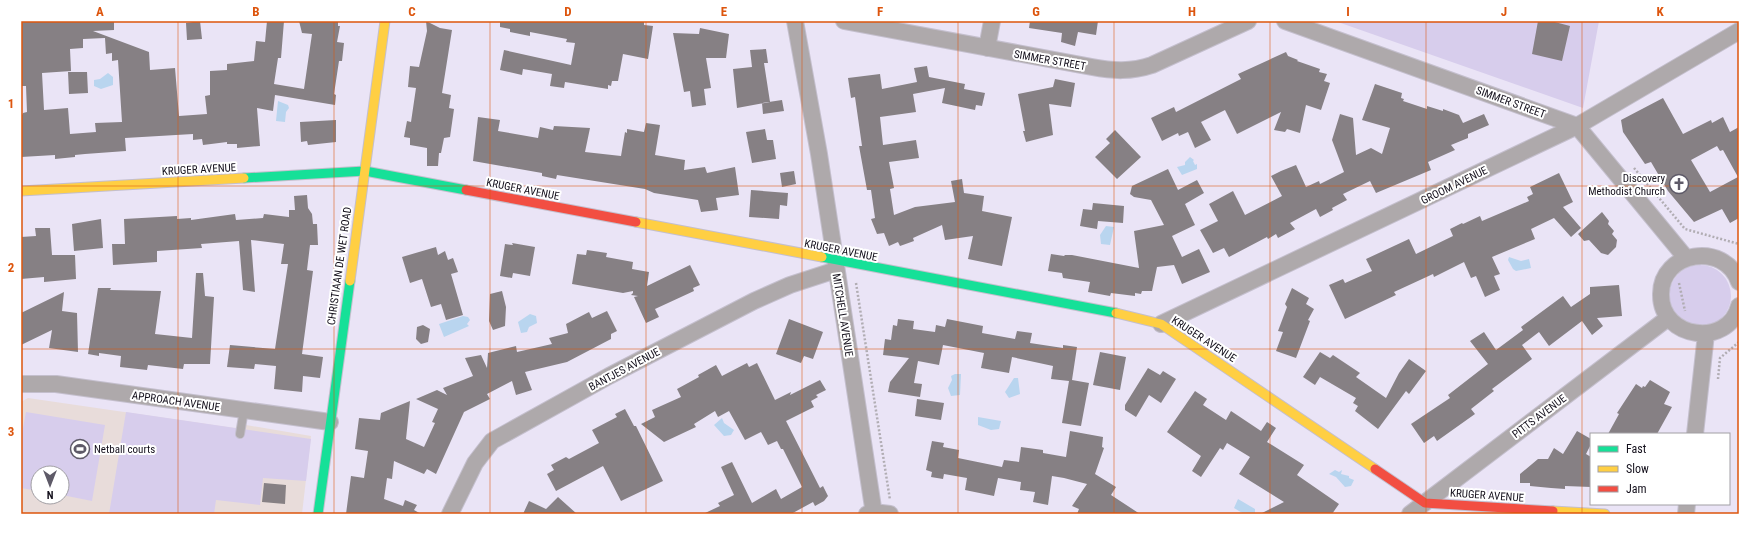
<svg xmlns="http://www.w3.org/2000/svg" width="1760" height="535" viewBox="0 0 1760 535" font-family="'Roboto Condensed',sans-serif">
	<rect width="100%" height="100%" fill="#eae4f6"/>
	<path fill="#e8dcda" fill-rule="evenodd" d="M28 398 234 428 246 425 311 436 302 514H21V402ZM38 473H62V497H38Z"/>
	<path fill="#d7cdec" d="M1335 21H1599L1583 108Z
		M1669 296a31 31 0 1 1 62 0a31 31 0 1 1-62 0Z
		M26 412 105 425 92 501 62 495V473H38V491L21 488V439Z
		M126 412 311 439 306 481 263 478 260 505 216 500 214 514H109Z"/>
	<path fill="#b9d5ef" d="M108 73 113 77V85L101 89 94 86V80L100 79Z
		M278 101 288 105 289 108 286 112 285 122 276 121Z
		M1190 157 1194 160 1193 161 1195 165 1197 164V169L1182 175 1177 167 1185 165V162Z
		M1106 226 1114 227 1110 245 1101 244 1100 235Z
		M1509 257 1521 261 1529 259 1531 268 1516 271 1513 269 1508 260Z
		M530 314 536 316 537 323 529 327 527 332 521 333 518 322Z
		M463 316 468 317 470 320 467 324 469 326 444 337 439 324Z
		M955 374H961L960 395 951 396 948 388 952 380 951 376Z
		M1014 378H1018L1020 394 1009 398 1005 392Z
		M978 417 1001 421 999 429 991 430 978 425Z
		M722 418 724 423 734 430 731 435 724 436 714 425Z
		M1335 470 1339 472 1342 470 1341 474 1349 476V478L1354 480 1351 486 1345 487 1336 477 1329 474Z
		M1238 499 1255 509V514H1244L1234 508Z"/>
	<path fill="#868084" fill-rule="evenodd" d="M21 21H114V30L93 31 149 52 150 70 175 68 179 116 207 114 205 96 210 95V71L227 70V64L254 61 256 41 265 42 267 21H284L281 58H278L274 84 304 89 312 34 302 33 299 21H338V26H340L337 42 344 43 342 61H339L334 94 336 95 335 105 275 95 273 111 257 108 260 146 237 148V144H227V142L203 145 202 139 193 140V134L125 138 126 151 85 154 75 155V157L55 159V155L21 157V117L23 113 27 112 26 86H21ZM105 38 106 54 112 53V61L118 60 122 122 95 123 96 132 70 134 68 108 44 110 42 73 71 71 70 49 83 48V39Z
		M200 21 202 39 187 40 186 23Z
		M426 21 440 28 452 30 442 93 451 95 449 108 454 109 450 137 444 138 441 153H439L438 166H427V148L410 145V138L404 137 407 121 411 122 416 88 408 87 410 66 419 67 427 31Z
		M500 21H644V25L653 26 648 59 623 54 618 81H612L611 86 608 85V89L565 82 564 88 550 86 552 74 523 69 522 75 500 70 504 50 571 65 575 43 566 42 567 39 530 32V36L510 32V29L500 27Z
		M1030 21H1098L1096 35 1078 32 1075 46 1061 42 1062 33 1029 28Z
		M1538 21H1551L1570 26 1562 61 1532 54Z
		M700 28 729 34 726 58H706L711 88 704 89 706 105 692 107 690 91 684 92 673 33 699 34Z
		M766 49 768 63H764L770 102 737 108 733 69 752 67 750 50Z
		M1286 52 1288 56 1298 60 1297 61 1320 69 1319 72 1327 74 1324 81 1330 83 1321 110 1306 105 1300 133 1287 129 1285 132 1274 130 1281 112 1237 134 1225 110 1201 122 1211 140 1195 148 1188 132 1179 136 1178 133 1162 141 1151 118 1174 107 1176 112 1241 79 1238 74Z
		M927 66 929 77 965 84 964 89 985 93 982 106 976 105 975 110 942 103 945 88 913 94 916 112 880 117 883 145 916 140 919 158 889 162 894 188 890 189 894 215 915 207 955 202 951 181 962 179 964 193 984 196 982 211 1012 217 1002 266 968 259 973 236 945 240 942 225 913 238 914 241 900 246 898 242 889 246 884 233 877 234 871 219 875 218 871 190H867L859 146H862L855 97 851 98 848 78 880 74 882 89 917 82 914 68Z
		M68 72H87L88 93 69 94Z
		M1055 79 1075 83 1071 107 1049 104 1053 135 1026 142 1023 131H1025L1018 94 1053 87Z
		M1375 84 1402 93 1401 98 1404 99 1403 101 1427 109V106L1443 111V109L1459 115 1463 123 1484 114 1489 125 1468 134V138L1451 145 1455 150 1428 162 1431 170 1376 193 1370 181 1343 194 1347 200 1332 208 1333 210 1320 217 1316 209 1290 223 1295 229 1278 238 1276 234 1268 239 1267 237 1229 257 1224 248 1213 253 1200 230 1218 221 1209 204 1233 191 1245 215 1282 196 1271 176 1281 171 1296 165 1306 187 1319 181 1320 184 1344 172 1332 140 1340 114 1353 118 1356 155 1371 148 1382 154 1390 128 1362 120Z
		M1663 98 1683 134 1711 120 1712 123 1723 117 1730 132 1739 127V218L1730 223 1722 209 1694 222 1668 191 1651 162 1645 164 1623 132 1621 120ZM1717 146 1720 151 1723 150 1738 177 1710 192 1691 160Z
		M782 100 784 111 763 114 762 103Z
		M478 117 500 120 498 131 538 138 540 127 553 130 554 126 590 128 585 152 621 156 625 132 627 133V129L644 132 646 123 660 125 655 155 685 160 684 170 705 167 707 173 735 167 739 195 716 198 718 210 701 212 698 200 654 193 645 189 557 175 556 179 542 176V173L473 161Z
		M336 120V142L308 145 307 141 301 142 300 122Z
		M765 129 767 140H773L776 159 752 163 746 132Z
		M1115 130 1141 157 1117 179 1095 157 1110 143 1106 139Z
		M1168 169 1178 190 1197 180 1204 193 1185 204 1195 225 1172 236 1182 257 1199 249 1210 272 1182 284 1174 265 1157 267 1152 291H1142L1141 294 1135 293V296L1111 293 1110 296 1088 292 1090 282 1063 278 1062 273 1048 271 1051 254 1064 256 1065 255H1072L1139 268 1134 231 1164 225 1151 200 1134 197 1130 194 1132 186Z
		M794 171 796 184 782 187 780 173Z
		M1559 173 1573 202 1563 207 1581 228 1571 237 1554 218 1531 229 1535 239 1492 257 1500 274 1494 276 1500 290 1485 297 1476 276 1471 278 1464 262 1434 277 1433 274 1394 292 1396 295 1345 319 1329 285 1343 279 1345 283 1372 271 1366 259 1409 239 1416 254 1453 236 1450 229 1462 223 1463 224 1480 216 1482 221 1529 201 1527 197 1533 194 1530 187Z
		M751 190 788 193 787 206 780 205 779 219 749 217Z
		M307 195 308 208 312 214 313 224H317L318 245H310L307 270 313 271 302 354 323 357 320 378 303 376 302 392 274 389 276 366 255 364 254 369 227 367 230 345 275 349 288 264H281L284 244 251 240 255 292 243 290 239 241 201 244 202 248 157 251V262L113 265 112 244H125L124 219 177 216V219L191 218V220L235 214 236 220 263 218 264 214 289 217V210H295L294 196Z
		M1093 203 1124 206 1123 223 1098 221 1097 229 1080 226 1083 209 1092 210Z
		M1602 212 1609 221 1608 224 1614 231 1612 234 1617 240 1616 247 1608 255 1601 253 1589 240 1584 241 1578 234Z
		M101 219 103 248 74 251 72 224Z
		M35 228H50L52 255H75L76 279 44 282V277L21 279V237L36 236Z
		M512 243 535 247 530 276 513 273 512 278 500 276 505 244 513 245Z
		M436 247 438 255 445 251 448 260 453 258 458 272 451 274 463 315 446 320 441 304 431 307 422 279 410 283 402 257Z
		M587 250 607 253 606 257 633 262 632 269 649 272 647 286 690 265 700 285 693 288 694 291 655 309 659 317 646 323 634 297 638 296 631 295 633 293V291L623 293 572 284 577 254 586 255Z
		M196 273H203L205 296 214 297 210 364H184L183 369 148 365 147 370 120 367 121 356 99 353V356L88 354 98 288H111L110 290 161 291 155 334 192 338Z
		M1619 285 1622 316 1597 318 1603 326 1592 335 1582 321 1549 346 1539 332 1522 345 1532 359 1492 389 1494 391 1471 409 1475 414 1437 441 1434 436 1424 443 1411 424 1450 398 1448 395 1488 364 1470 341 1484 332 1496 350 1523 330 1521 327 1563 296 1571 307 1590 294V287Z
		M1292 288 1309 298 1306 304 1314 309 1308 320 1310 321 1296 358 1276 351 1283 332 1278 331 1287 307 1285 304Z
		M502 291 506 307 505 326 493 330 489 321 490 294Z
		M64 292 62 311 77 313 78 352 49 348 52 330 21 345V313Z
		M607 311 617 331 611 334V339L567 362 525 372 532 390 516 395 512 381 487 394 490 399 464 412 436 474 427 469 424 474 394 461 392 479 387 478 384 499 403 506 405 500 417 505 414 510 421 514H346L351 476 364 478 368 451 355 449 359 418 380 420 381 413 410 401 406 439 424 447 435 423 432 422 438 409 416 399 437 390 447 395 443 388 473 376 465 358 481 355 487 368 488 353 516 346 517 352 552 344 549 338 568 333 566 324 589 312 592 318Z
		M789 319 823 332 813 359 804 356 801 363 776 354Z
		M898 319 914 321 913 329 935 332 936 325 945 327 947 319 983 326 982 333 1015 339 1017 331 1032 333 1030 343 1063 348V345L1077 347 1072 380 1089 383 1081 426 1062 423 1069 381 1051 379 1053 366 1012 357 1009 373 981 368 984 353 943 345 939 365 918 361 914 383 922 384 920 397 888 392 890 382 909 358 883 355 885 339 891 340 893 325 897 326Z
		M423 325 430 329 428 342 421 344 416 339 417 327Z
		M1100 352 1126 357 1120 390 1093 385Z
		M1320 352 1330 358 1333 355 1360 373 1356 377 1386 398 1399 373 1409 359 1426 371 1409 394 1406 391 1378 429 1355 411 1358 406 1353 403 1356 398 1320 377 1315 385 1303 377Z
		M747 363 749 367 757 363 775 400 791 392 790 395 820 380 826 390 816 395 818 397 811 401 814 407 786 421 820 488 823 486 828 496 824 501 815 506 813 502 791 514H703L720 506 718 503 734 495 721 467 732 462 752 503 776 489 781 499 802 487 783 449H781L777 441 768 445 761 432 745 440 729 411 718 417 715 411 694 424 696 427 664 442 641 424 655 417 652 410 681 397 677 389 699 377 698 375 716 365 722 376Z
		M1148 368 1160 375 1163 371 1176 379 1161 403 1149 395 1136 417 1125 410V405Z
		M1650 380 1670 392 1664 404 1672 407 1657 434H1608L1619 414 1617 413 1636 384 1642 388 1643 386 1645 387Z
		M1195 391 1207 399 1203 405 1226 420 1231 411 1261 431 1267 422 1276 428 1267 442 1304 465 1297 475 1339 504 1332 514H1260L1284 502 1239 474 1250 457 1227 443 1223 450 1220 448 1201 477 1192 471 1201 456 1167 432Z
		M917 399 944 403 941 420 915 416Z
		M625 409 634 426H636L663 481 621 501 603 466 556 491 547 474 554 470 551 465 566 457 569 459 599 443 592 430 617 417 615 414Z
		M1070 431 1103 437 1102 447 1104 448 1095 474 1116 487 1111 495 1140 514H1077L1079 509 1072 506 1087 484 1064 478 1052 476 1048 505 1033 502 1035 492 1020 490 1021 482 998 478 994 496 965 490 967 478 944 474 943 479 931 477 932 472 926 470 932 441 944 443 943 447 959 450 958 458 1002 467 1004 460 1019 462 1021 447 1043 450V453L1066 457Z
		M1577 431 1591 439V444L1586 454 1591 457V487L1565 486V489L1551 488 1530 486V483H1520V474L1538 459H1548L1554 448 1563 454Z
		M264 483 286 485 285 504 262 502Z
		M558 497 577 514H523L529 501 546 509Z"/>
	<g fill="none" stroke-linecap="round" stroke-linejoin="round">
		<g stroke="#c4bfcd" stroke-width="10">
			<path id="lane" d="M240 434 244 410"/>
		</g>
		<g stroke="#c4bfcd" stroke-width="18">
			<path id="street" d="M795 21 819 154 874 514
				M844 21 1092 67C1113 71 1131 72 1152 65L1248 21
				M1285 21 1577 126 1686 258
				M987 48 992 21
				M1739 282C1725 241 1660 251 1661 295 1661 339 1728 348 1739 306
				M1161 324 1577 126 1739 31
				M21 384H56L330 422
				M1695 434 1706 334
				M450 514 475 463 492 441 609 376 754 301 790 285 836 270
				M867 514 873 512 890 514
				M1410 514 1668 318
				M1686 514 1687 504"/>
		</g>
		<g stroke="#c4bfcd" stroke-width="11">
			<path id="fast" d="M244 178 365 171 466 190
				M822 257 1116 313
				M318 514 350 281"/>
		</g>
		<g stroke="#c4bfcd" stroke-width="11">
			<path id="slow" d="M21 191 244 178
				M636 222 822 257
				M350 281 385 21
				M1116 313 1161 324 1375 469
				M1553 511 1605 514"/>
		</g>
		<g stroke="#c4bfcd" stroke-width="11">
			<path id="jam" d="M466 190 636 222
				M1375 469 1425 503 1553 511"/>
		</g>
		<path stroke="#b1adb3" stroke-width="2.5" stroke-dasharray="2 2" stroke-linecap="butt" d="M1634 168 1685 229 1739 244
			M856 283 890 500
			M1679 283 1685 311
			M1718 379 1720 358 1739 342"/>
		<use href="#lane" stroke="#aea9ab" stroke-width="8"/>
		<use href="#street" stroke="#aea9ab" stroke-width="16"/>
		<use href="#fast" stroke="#16e098" stroke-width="9"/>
		<use href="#slow" stroke="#ffcf43" stroke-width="9"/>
		<use href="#jam" stroke="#f24e42" stroke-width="9"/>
	</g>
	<path fill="none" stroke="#dd550d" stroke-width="1" stroke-opacity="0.55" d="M178 21V514M334 21V514M490 21V514M646 21V514M802 21V514M958 21V514M1114 21V514M1270 21V514M1426 21V514M1582 21V514M21 186H1739M21 349H1739"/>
	<defs>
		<g id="church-ring" transform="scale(1)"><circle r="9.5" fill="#fff" stroke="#5e5a68" stroke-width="1.5"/><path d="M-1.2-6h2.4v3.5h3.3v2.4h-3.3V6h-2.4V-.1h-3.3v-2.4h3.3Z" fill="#5e5a68"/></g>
		<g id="stadium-ring" transform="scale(1)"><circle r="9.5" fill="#fff" stroke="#5e5a68" stroke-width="1.5"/><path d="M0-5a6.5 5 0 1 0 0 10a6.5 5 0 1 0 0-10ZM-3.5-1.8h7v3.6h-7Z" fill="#5e5a68"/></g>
	</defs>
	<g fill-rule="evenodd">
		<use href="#church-ring" x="1679" y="184"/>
		<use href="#stadium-ring" x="80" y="449"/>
	</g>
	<g text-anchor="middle" stroke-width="4" stroke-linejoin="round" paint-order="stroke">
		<g font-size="11" fill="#130f1b" stroke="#fff">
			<text transform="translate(1050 60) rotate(10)" y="4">SIMMER STREET</text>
			<text transform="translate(1511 102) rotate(20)" y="4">SIMMER STREET</text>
			<text transform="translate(199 169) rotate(-3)" y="4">KRUGER AVENUE</text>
			<text transform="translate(1454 185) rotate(-26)" y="4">GROOM AVENUE</text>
			<text transform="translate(523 189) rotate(11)" y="4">KRUGER AVENUE</text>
			<text transform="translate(841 250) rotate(11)" y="4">KRUGER AVENUE</text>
			<text transform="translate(339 266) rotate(-82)" y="4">CHRISTIAAN DE WET ROAD</text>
			<text transform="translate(843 315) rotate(81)" y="4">MITCHELL AVENUE</text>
			<text transform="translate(1204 339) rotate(33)" y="4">KRUGER AVENUE</text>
			<text transform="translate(624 369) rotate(-28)" y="4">BANTJES AVENUE</text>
			<text transform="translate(176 401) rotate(8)" y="4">APPROACH AVENUE</text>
			<text transform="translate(1539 416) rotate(-37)" y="4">PITTS AVENUE</text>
			<text transform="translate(1487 495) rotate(4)" y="4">KRUGER AVENUE</text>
		</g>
		<g font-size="11" fill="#130f1b" stroke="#fff" text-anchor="end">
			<text x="1665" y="182">Discovery<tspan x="1665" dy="13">Methodist Church</tspan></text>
			<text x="94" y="453" text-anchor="start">Netball courts</text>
		</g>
	</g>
	<rect width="1760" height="535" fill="none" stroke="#ffffff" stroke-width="44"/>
	<rect x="1590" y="433" width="140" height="72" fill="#ffffff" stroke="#a19fa4"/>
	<rect x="1598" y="446" width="20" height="6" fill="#16e098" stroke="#a19fa4"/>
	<text x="1626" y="453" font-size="12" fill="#130f1b">Fast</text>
	<rect x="1598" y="466" width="20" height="6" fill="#ffcf43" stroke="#a19fa4"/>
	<text x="1626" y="473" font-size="12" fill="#130f1b">Slow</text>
	<rect x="1598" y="486" width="20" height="6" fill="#f24e42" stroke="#a19fa4"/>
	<text x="1626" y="493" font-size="12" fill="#130f1b">Jam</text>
	<g transform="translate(50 485) rotate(180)"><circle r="19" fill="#ffffff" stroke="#a19fa4"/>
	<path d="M0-3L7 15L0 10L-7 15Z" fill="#5e5a68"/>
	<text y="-6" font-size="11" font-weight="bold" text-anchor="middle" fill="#130f1b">N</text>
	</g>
	<rect x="22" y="22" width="1716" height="491" fill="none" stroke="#dd550d" stroke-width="1.5"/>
	<g font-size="13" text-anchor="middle" font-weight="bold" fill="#dd550d">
		<text x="100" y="16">A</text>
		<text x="256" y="16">B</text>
		<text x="412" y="16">C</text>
		<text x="568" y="16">D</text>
		<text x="724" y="16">E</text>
		<text x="880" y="16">F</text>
		<text x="1036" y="16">G</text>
		<text x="1192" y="16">H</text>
		<text x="1348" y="16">I</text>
		<text x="1504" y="16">J</text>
		<text x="1660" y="16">K</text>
		<text x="11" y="108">1</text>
		<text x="11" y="272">2</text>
		<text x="11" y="436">3</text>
	</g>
</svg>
